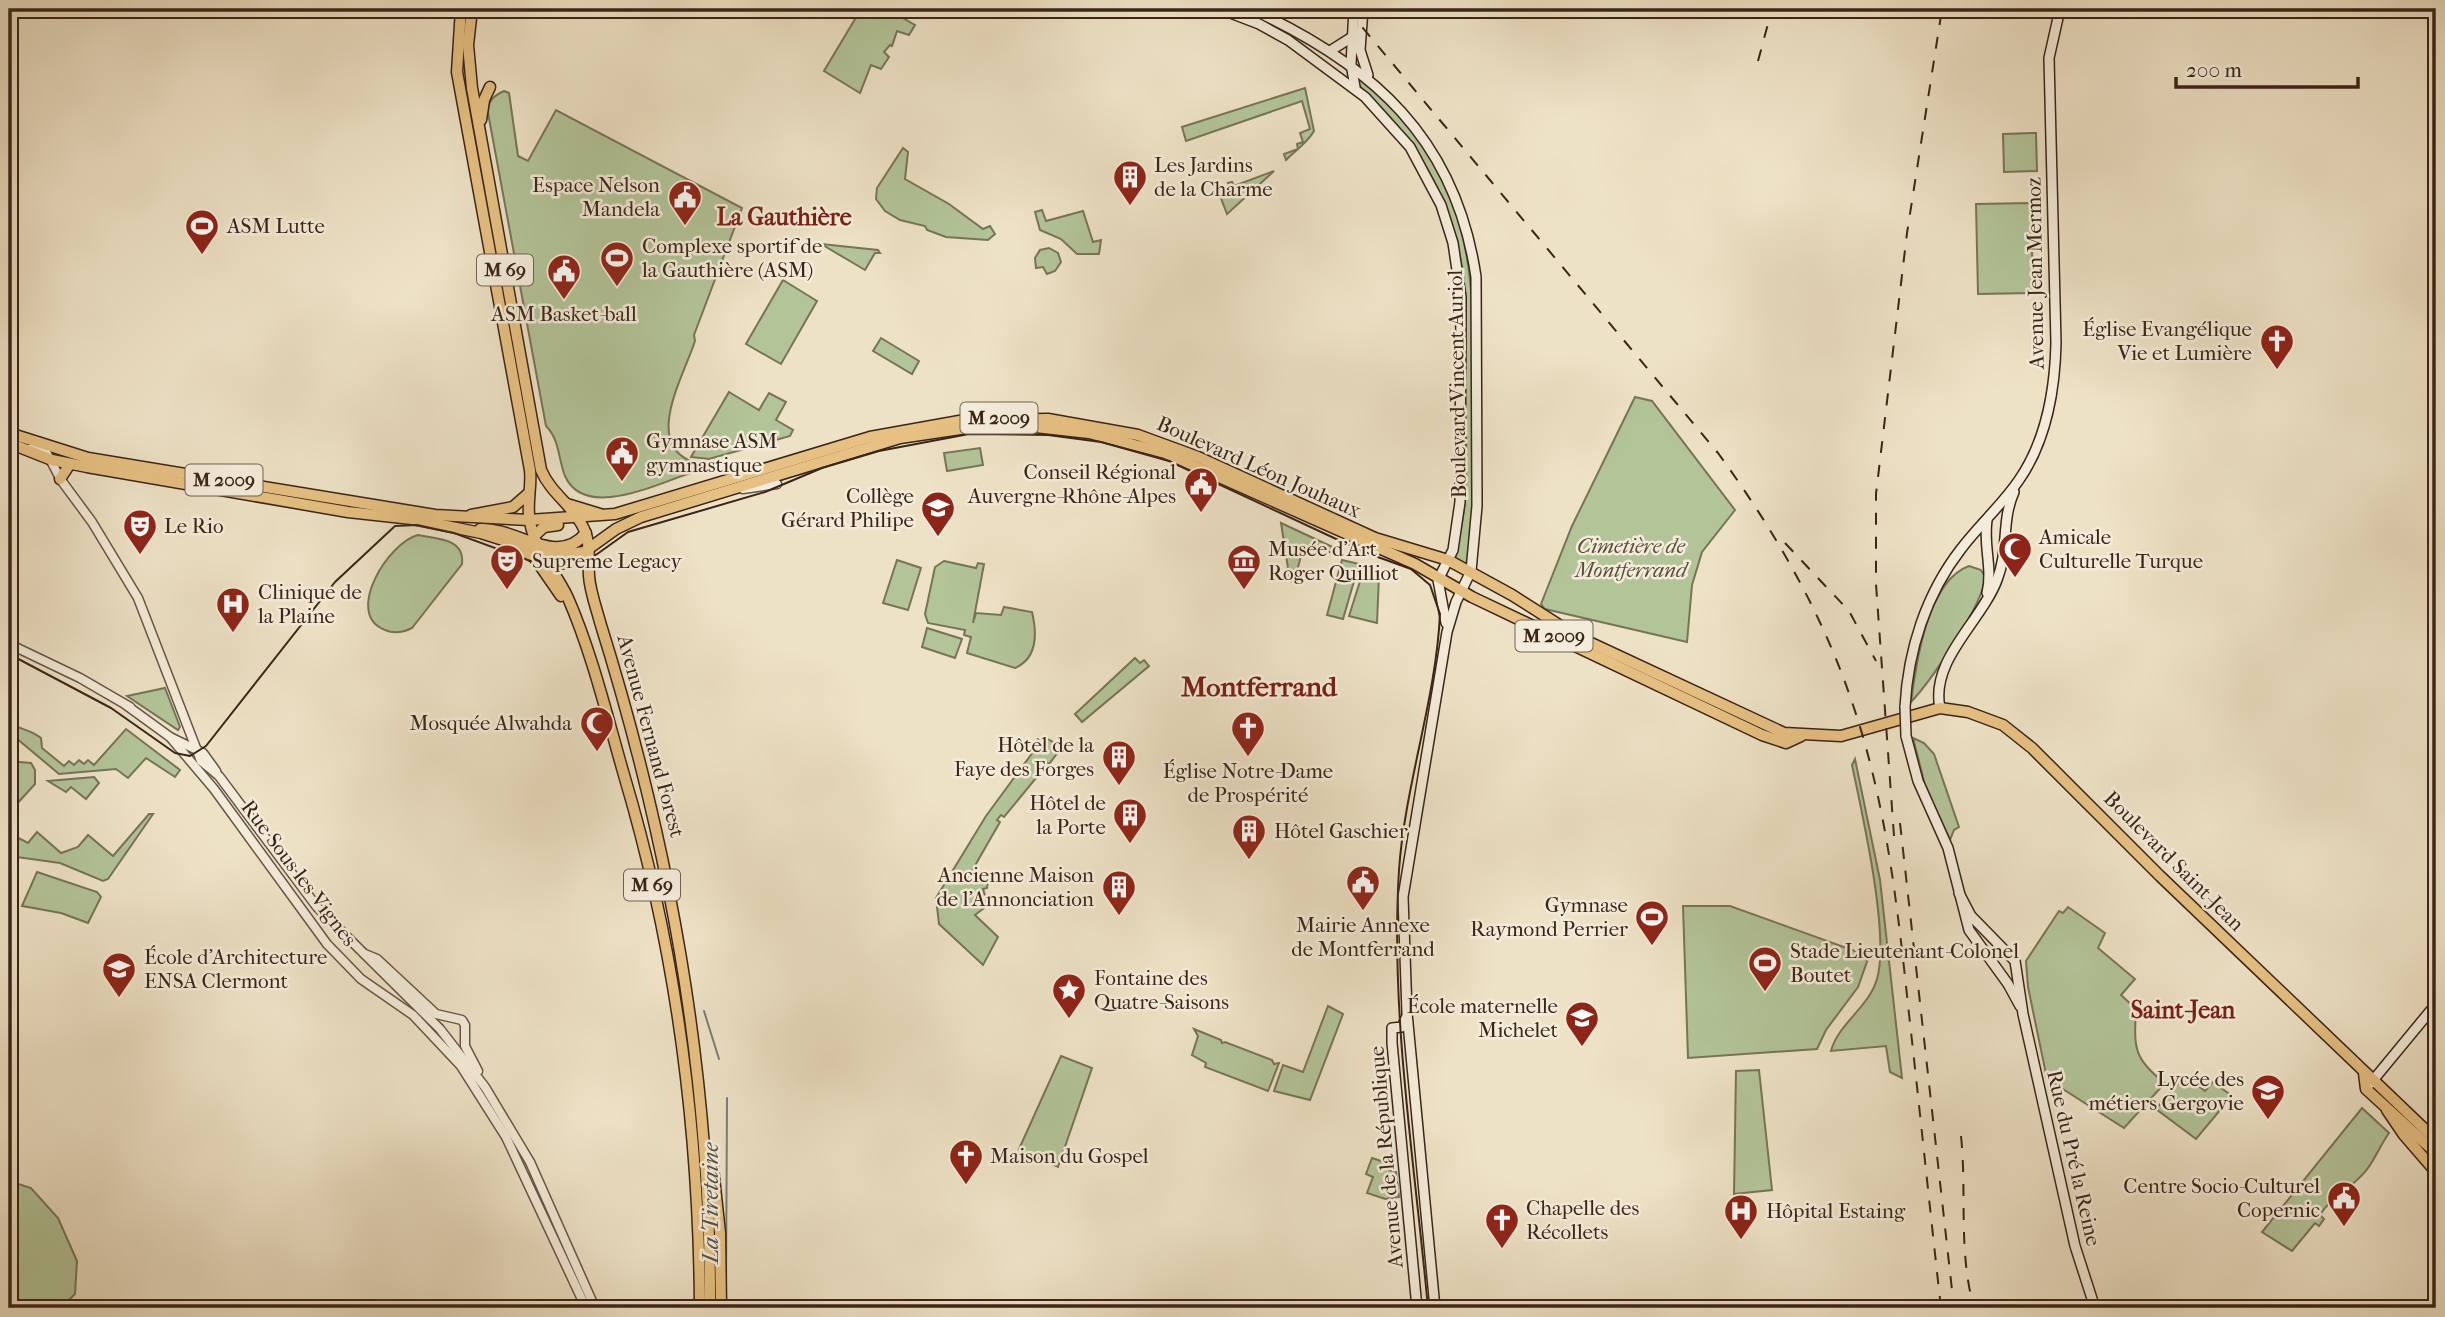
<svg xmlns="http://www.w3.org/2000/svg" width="2445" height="1317" viewBox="0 0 2445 1317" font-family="'IM FELL French Canon',serif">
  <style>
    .green { fill: #b3c499; stroke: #777458; stroke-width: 2 }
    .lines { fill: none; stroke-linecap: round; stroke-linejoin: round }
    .stream { stroke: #757f7c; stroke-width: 2 }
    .tertiary-casing { stroke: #685444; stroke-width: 11 }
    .secondary-casing { stroke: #3b2418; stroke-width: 12 }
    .primary-casing { stroke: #3b2418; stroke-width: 13 }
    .tertiary { stroke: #f4ecda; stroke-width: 8 }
    .secondary { stroke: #f4ecda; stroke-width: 9 }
    .primary { stroke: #e7c183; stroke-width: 10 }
    .tram { stroke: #3b2418; stroke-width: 2 }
    .rail { stroke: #3b2418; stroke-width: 2; stroke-dasharray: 12 12; stroke-linecap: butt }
    .secondary-bridge-casing { stroke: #3b2418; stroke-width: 12; stroke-linecap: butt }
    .secondary-bridge { stroke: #f4ecda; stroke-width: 9 }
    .labels { text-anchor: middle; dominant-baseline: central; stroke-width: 5; stroke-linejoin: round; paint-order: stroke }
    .shield { fill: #f4ecda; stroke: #726052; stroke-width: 2 }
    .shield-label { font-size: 19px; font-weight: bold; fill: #3b2418 }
    .poi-label { font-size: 21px; fill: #3b2418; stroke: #f4ecda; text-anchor: start }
    .street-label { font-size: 21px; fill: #3b2418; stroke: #f4ecda }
    .park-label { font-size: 21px; font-style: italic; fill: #594c38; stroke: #f4ecda }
    .water-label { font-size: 23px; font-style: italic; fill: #58524a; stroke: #f4ecda }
    .quarter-label { font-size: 24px; font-weight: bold; fill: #7a1f14; stroke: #f4ecda }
    .district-label { font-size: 28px; font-weight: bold; fill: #7a1f14; stroke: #f4ecda }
  </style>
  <rect width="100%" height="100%" fill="#eee2c6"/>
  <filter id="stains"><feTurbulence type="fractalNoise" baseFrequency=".00286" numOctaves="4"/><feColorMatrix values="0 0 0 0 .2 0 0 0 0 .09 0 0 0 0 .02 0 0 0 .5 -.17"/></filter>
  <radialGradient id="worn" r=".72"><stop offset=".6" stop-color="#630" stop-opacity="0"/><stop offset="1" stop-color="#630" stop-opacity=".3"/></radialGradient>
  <g class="green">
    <path d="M861,9H887L915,25L909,35L897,31L892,46L890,45L884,52L889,57L881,69L871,65L860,93L824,71Z"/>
    <path d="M1359,74C1487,183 1473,292 1474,444C1474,469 1476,546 1466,565L1451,559C1473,510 1465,447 1465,395C1465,351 1468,305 1461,262C1456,236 1448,209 1436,185C1423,159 1407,137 1388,115C1378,103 1363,94 1356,80Z"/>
    <path d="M1305,88L1314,131C1308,142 1295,151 1286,160L1284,154L1298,149L1297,144L1303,142L1300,133L1310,129L1302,101L1186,141L1182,127Z"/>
    <path d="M504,91L509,93L518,156L528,161L556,110L742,208L694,335L695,341C683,378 642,445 695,463L691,473C658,483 585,521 565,476C558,459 560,440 546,426L488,113C488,101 493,96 504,91Z"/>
    <path d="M2036,133L2037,171L2004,172L2003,134Z"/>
    <path d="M903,148L908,152L905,179L949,204L983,229L990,226L995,234L988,240L946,237L927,230L925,226L900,220L885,211L876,199L877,188Z"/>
    <path d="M1274,171L1227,214L1219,193L1230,189L1228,183L1232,182L1234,186Z"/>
    <path d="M2031,203L2033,293L1978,294L1976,204Z"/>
    <path d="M1042,210L1046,221L1083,211L1093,242L1101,240L1099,254H1077L1061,239L1040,230L1035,212Z"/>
    <path d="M821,244L878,250L880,253H875L865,270Z"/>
    <path d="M1049,248L1058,253L1061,262L1055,271L1047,274L1043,267L1036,268L1035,258L1040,250Z"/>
    <path d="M783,280L817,301L781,364L746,344Z"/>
    <path d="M881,338L919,361L912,374L873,351Z"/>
    <path d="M729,392L759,410L769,393L786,402L776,420L793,430L790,436L709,459L691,457Z"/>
    <path d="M1635,397L1652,401L1735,510L1702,552L1692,585L1687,642L1545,609L1541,604L1572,526Z"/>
    <path d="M980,448L983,465L947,471L944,453Z"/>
    <path d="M1281,523L1339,550L1337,554L1304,545L1294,582L1290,581Z"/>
    <path d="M418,535C437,539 465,538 462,564L412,628C404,632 394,634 385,630C343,614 389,542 418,535Z"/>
    <path d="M897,560L921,568L908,610L883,603Z"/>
    <path d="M1342,560L1359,564L1343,619L1327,615Z"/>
    <path d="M944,561L976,568L978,563L984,564L973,623L976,613L1001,615L1004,607L1032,612C1037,633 1038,658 1015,668L967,653L971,637L964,635L965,630L928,623L925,614L935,567Z"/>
    <path d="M1969,566L1981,570L1985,577C1984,604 1930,682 1911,702C1916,664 1927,581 1969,566Z"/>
    <path d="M1363,572L1379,576L1377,623L1349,616Z"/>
    <path d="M927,628L962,639L955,658L922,647Z"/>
    <path d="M1135,658L1140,663L1144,660L1149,666L1082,722L1075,714Z"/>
    <path d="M165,688L180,727L178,730L127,696Z"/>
    <path d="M9,722C20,730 30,729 41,738L42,748L64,766L69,761L74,765L79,760L84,764L88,760L94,765L126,729L180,770L175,777L146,758L128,778L116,769L59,774L9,732Z"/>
    <path d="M1046,738L1062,747L1049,764L1045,761L1039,769L1041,772L1004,817L1001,815L997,820L1000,822L969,876L988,882L987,888L983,889L988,905L975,915L998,937L983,965L939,924L936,898L986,816L1033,752L1029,749L1038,739L1042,742Z"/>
    <path d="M1913,738L1924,743L1934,754L1959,827L1954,830L1950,840L1926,789Z"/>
    <path d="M1855,759L1880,880L1902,1078L1890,1072L1886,1046L1831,1051C1838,1024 1869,1007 1877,979C1890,935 1862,813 1852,765Z"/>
    <path d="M9,761L31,763L35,770V784L14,807L9,808Z"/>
    <path d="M94,777L99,783L86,799L71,787L66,792L48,781Z"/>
    <path d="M149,814H153L108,879L103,881L60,863L9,856V833L28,843L37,832L61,853L78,847L88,835L113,856Z"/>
    <path d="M37,872L97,892L101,897L88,923L61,913L22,906Z"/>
    <path d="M1683,906H1730L1869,956L1858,987L1826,1030L1817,1049L1688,1058Z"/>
    <path d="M2068,907L2105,933L2098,948L2135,979L2121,995L2136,1009C2134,1047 2133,1059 2165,1083L2124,1128L2047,1079L2028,987L2026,961L2059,911L2063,913Z"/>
    <path d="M1328,1006L1343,1014L1310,1100L1274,1091L1283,1065L1303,1072Z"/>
    <path d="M1194,1029L1221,1040L1222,1043L1225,1042L1272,1060L1274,1064L1279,1063L1268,1091L1205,1067L1206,1063L1192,1055L1198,1036Z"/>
    <path d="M1061,1056L1092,1068L1058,1167L1019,1149Z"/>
    <path d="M1759,1070L1772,1190L1734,1194L1736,1071Z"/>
    <path d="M2185,1075L2205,1091L2213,1082L2232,1096L2196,1139L2156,1109Z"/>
    <path d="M2362,1108L2389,1133C2381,1144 2376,1157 2368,1168C2355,1187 2331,1196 2320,1215L2324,1219L2319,1226L2315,1223L2292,1251L2262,1232Z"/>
    <path d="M1372,1158L1387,1163V1169L1396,1172L1399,1197L1385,1199L1367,1193L1373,1177L1366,1174Z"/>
    <path d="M9,1181L31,1188L58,1218L77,1261L75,1294L60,1308H9Z"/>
  </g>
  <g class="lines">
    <g class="stream">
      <path d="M704,1011L719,1059"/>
      <path d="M726,1290L727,1098"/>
    </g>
    <g class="tertiary-casing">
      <g id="tertiary">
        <path d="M26,450L43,446L61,480L92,522L138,598L201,761L219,776L317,907L440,1029L485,1087L530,1162L595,1308"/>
        <path d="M743,489L777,484"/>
        <path d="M9,644L80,678L130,707"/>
        <path d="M126,705L170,737L214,789L327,944L361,979L413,1015L461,1066L506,1137L586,1308"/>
        <path d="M170,737L203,753L216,771"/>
        <path d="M365,954L377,959L436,1014L462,1020L465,1025V1046L478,1071"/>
      </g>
    </g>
    <g class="secondary-casing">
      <g id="secondary">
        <path d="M1220,9L1259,24L1288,40L1365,97L1410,147L1441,205L1453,243L1461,297L1460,502L1453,550L1438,580L1446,623"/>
        <path d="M1251,9C1373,65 1456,139 1476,277L1477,506L1471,571L1456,602L1447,632L1403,897L1407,1013L1435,1308"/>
        <path d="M1354,9L1351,64L1355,87"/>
        <path d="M1363,9L1360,50L1368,75"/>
        <path d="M1330,51L1352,37"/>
        <path d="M1987,593C1993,569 1983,545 1987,520"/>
        <path d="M1905,707C1908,650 1926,594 1961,549C1979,525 2002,505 2019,480C2046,441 2055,389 2056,343L2049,58L2060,9"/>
        <path d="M1940,708C1930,660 1981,622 1997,580C2009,550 2001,521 2014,492"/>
        <path d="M1906,736L1918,781L1948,848L1969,930L2008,984L2020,1006"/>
        <path d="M1959,893L1971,916L2015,961L2023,1014L2075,1246L2095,1308"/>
        <path d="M1406,1018L1402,1027L1392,1028V1043L1417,1308"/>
        <path d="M2370,1084L2436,1004"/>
      </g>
    </g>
    <g class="primary-casing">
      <g id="primary">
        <path d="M461,9L457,72L530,470C532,487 526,505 530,522C535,551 556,572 568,598C592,653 607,716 624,775C675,946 699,1129 700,1308"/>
        <path d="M472,9L468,45L472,88L541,470C551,494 574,506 584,529C591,545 588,559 589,576C590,591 596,607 600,622C670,846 711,1073 710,1308"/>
        <path d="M481,120L484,100L490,87"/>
        <path d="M9,433L88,458L435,515L529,520L615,514L870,437L965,420L1048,419L1138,435L1198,457L1375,538L1448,560L1512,595L1578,637L1784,733L1841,736L1940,708L1968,712L2003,725L2032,748L2160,876L2436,1140"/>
        <path d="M9,443L52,460L87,467L348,512L412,519L481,533L553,556L584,552L616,529L641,517L900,438L967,428L1026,426L1089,433L1165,453L1415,564L1472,597L1762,735L1786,743L1801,736"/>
        <path d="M60,479L70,464"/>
        <path d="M567,504L600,514"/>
        <path d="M471,515L513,507L529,493"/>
        <path d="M480,529C517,527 557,568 586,533"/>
        <path d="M534,536L544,527L558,525"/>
        <path d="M524,552L534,557L561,596"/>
        <path d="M2364,1073L2366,1089L2436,1153"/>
        <path d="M2387,1110L2404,1135L2436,1172"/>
        <path d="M712,1159L720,1233L721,1308"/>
      </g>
    </g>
    <use href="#tertiary" class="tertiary"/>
    <use href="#secondary" class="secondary"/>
    <use href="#primary" class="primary"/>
    <path class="tram" d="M9,654L111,708L175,753L190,756L206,746L335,582L395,526L417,525L454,533L547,567L567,569L586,562L628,532L765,492L822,468L879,451L969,434L1048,435L1101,442L1169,461L1364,552L1411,569L1430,585L1440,614C1436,700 1405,784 1399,870C1390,1015 1415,1164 1428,1308"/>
    <g class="rail">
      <path d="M1347,9L1718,453C1775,531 1824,616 1854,708C1887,807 1898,911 1909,1014C1920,1112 1930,1210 1941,1308"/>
      <path d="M1758,61L1772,9"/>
      <path d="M1785,543L1849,611L1876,661"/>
      <path d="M1900,823L1954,1308"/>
      <path d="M1894,836L1876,584V494L1907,233L1942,9"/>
      <path d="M1961,1136C1967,1194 1958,1251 1974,1308"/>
    </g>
    <g class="secondary-bridge-casing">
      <path id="secondary-bridge" d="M1905,707L1906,736"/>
    </g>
    <use href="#secondary-bridge" class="secondary-bridge"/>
  </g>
  <defs>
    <g id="building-pin" transform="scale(1.75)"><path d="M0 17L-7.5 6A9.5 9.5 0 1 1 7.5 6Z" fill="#8f2418" stroke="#f4ecda"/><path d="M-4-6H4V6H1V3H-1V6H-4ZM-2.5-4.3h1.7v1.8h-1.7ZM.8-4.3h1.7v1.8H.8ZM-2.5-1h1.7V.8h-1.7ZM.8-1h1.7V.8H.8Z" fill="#fff"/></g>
    <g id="civic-pin" transform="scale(1.75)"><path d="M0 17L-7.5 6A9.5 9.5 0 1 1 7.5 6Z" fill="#8f2418" stroke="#f4ecda"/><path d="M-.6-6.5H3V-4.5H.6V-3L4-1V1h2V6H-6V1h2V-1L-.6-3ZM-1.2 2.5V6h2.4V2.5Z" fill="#fff"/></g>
    <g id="stadium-pin" transform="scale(1.75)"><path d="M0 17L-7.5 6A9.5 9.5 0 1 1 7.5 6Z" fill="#8f2418" stroke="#f4ecda"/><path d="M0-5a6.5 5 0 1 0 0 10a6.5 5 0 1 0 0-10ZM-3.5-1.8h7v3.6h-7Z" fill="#fff"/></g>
    <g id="church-pin" transform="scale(1.75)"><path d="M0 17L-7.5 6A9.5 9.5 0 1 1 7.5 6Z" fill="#8f2418" stroke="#f4ecda"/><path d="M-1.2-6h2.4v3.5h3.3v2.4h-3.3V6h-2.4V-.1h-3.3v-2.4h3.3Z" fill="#fff"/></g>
    <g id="school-pin" transform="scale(1.75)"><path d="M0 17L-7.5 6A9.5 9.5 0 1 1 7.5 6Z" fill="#8f2418" stroke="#f4ecda"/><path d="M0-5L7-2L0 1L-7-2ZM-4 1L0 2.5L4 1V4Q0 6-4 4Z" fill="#fff"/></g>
    <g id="theatre-pin" transform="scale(1.75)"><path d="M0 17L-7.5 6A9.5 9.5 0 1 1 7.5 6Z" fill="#8f2418" stroke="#f4ecda"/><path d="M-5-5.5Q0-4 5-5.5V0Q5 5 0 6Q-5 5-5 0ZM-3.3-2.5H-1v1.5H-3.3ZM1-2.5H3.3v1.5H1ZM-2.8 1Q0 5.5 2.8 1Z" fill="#fff"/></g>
    <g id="mosque-pin" transform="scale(1.75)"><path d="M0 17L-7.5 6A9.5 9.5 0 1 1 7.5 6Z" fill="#8f2418" stroke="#f4ecda"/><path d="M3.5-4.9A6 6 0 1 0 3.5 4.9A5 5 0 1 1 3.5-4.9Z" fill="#fff"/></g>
    <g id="museum-pin" transform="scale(1.75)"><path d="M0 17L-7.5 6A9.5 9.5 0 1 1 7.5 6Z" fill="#8f2418" stroke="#f4ecda"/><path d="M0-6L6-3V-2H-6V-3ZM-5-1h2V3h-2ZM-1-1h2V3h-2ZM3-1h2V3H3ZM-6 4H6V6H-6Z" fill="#fff"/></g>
    <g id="hospital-pin" transform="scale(1.75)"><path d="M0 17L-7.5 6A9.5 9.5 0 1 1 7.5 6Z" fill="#8f2418" stroke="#f4ecda"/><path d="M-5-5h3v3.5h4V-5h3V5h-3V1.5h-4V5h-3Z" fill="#fff"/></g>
    <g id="sight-pin" transform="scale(1.75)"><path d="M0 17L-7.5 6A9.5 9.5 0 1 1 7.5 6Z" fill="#8f2418" stroke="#f4ecda"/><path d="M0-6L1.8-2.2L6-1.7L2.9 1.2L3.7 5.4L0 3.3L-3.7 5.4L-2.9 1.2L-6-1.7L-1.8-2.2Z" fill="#fff"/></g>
  </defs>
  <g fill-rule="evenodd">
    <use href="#building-pin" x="1130" y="177"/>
    <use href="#civic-pin" x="685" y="197"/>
    <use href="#stadium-pin" x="202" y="226"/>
    <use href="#stadium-pin" x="617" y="258"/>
    <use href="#civic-pin" x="564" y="271"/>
    <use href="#church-pin" x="2277" y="341"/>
    <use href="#civic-pin" x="622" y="453"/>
    <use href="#civic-pin" x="1201" y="484"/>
    <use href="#school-pin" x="938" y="508"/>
    <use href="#theatre-pin" x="140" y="526"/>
    <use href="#mosque-pin" x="2015" y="549"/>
    <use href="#theatre-pin" x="507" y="561"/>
    <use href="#museum-pin" x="1244" y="561"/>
    <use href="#hospital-pin" x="233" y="604"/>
    <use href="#mosque-pin" x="597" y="723"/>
    <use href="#church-pin" x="1248" y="728"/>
    <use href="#building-pin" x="1119" y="757"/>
    <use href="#building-pin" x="1130" y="815"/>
    <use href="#building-pin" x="1249" y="831"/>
    <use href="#civic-pin" x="1363" y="882"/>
    <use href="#building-pin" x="1119" y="887"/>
    <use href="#stadium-pin" x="1652" y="917"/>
    <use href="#stadium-pin" x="1765" y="963"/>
    <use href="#school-pin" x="119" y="969"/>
    <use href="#sight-pin" x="1069" y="990"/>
    <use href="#school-pin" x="1582" y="1018"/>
    <use href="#school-pin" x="2268" y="1091"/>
    <use href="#church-pin" x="966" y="1156"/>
    <use href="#civic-pin" x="2344" y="1198"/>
    <use href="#hospital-pin" x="1741" y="1211"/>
    <use href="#church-pin" x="1502" y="1220"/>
  </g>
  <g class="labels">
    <g class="shield">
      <rect x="477" y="254.5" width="56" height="31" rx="5"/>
      <rect x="960.5" y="402.5" width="77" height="31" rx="5"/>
      <rect x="185.5" y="464.5" width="77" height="31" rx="5"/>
      <rect x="1515.5" y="620.5" width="77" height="31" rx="5"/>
      <rect x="624" y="869.5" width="56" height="31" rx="5"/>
    </g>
    <g class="shield-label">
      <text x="505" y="270">M 69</text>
      <text x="999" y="418">M 2009</text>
      <text x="224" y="480">M 2009</text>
      <text x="1554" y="636">M 2009</text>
      <text x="652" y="885">M 69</text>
    </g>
    <g class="poi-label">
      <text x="1154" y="165">Les Jardins<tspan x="1154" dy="24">de la Charme</tspan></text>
      <text x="660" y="185" text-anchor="end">Espace Nelson<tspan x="660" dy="24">Mandela</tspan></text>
      <text x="227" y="226">ASM Lutte</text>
      <text x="642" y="246">Complexe sportif de<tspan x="642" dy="24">la Gauthière (ASM)</tspan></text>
      <text x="564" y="314" text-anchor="middle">ASM Basket-ball</text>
      <text x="2252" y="329" text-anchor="end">Église Evangélique<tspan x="2252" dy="24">Vie et Lumière</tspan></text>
      <text x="646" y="441">Gymnase ASM<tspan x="646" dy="24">gymnastique</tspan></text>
      <text x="1176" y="472" text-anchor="end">Conseil Régional<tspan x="1176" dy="24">Auvergne-Rhône-Alpes</tspan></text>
      <text x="914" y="496" text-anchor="end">Collège<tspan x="914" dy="24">Gérard Philipe</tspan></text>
      <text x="164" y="526">Le Rio</text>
      <text x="2039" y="537">Amicale<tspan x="2039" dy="24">Culturelle Turque</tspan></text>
      <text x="1268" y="549">Musée d'Art<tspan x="1268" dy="24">Roger Quilliot</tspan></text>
      <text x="532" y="561">Supreme Legacy</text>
      <text x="258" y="592">Clinique de<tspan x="258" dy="24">la Plaine</tspan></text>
      <text x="572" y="723" text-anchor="end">Mosquée Alwahda</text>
      <text x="1094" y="745" text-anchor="end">Hôtel de la<tspan x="1094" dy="24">Faye des Forges</tspan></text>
      <text x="1248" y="771" text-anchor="middle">Église Notre-Dame<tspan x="1248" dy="24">de Prospérité</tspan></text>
      <text x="1106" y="803" text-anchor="end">Hôtel de<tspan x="1106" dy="24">la Porte</tspan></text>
      <text x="1274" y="831">Hôtel Gaschier</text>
      <text x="1094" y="875" text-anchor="end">Ancienne Maison<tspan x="1094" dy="24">de l'Annonciation</tspan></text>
      <text x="1628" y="905" text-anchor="end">Gymnase<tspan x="1628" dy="24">Raymond Perrier</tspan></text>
      <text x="1363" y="925" text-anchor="middle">Mairie Annexe<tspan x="1363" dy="24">de Montferrand</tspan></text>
      <text x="1790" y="951">Stade Lieutenant-Colonel<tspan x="1790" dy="24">Boutet</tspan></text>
      <text x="144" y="957">École d'Architecture<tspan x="144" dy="24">ENSA Clermont</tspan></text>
      <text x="1094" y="978">Fontaine des<tspan x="1094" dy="24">Quatre-Saisons</tspan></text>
      <text x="1558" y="1006" text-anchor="end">École maternelle<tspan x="1558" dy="24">Michelet</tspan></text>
      <text x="2244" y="1079" text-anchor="end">Lycée des<tspan x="2244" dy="24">métiers Gergovie</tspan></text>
      <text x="990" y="1156">Maison du Gospel</text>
      <text x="2320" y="1186" text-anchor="end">Centre Socio-Culturel<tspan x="2320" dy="24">Copernic</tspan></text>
      <text x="1526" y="1208">Chapelle des<tspan x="1526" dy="24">Récollets</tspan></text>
      <text x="1766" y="1211">Hôpital Estaing</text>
    </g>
    <g class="street-label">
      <text transform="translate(2035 273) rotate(-91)">Avenue Jean Mermoz</text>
      <text transform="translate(1457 384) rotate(-91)">Boulevard Vincent Auriol</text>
      <text transform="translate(1259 467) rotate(24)">Boulevard Léon Jouhaux</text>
      <text transform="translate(651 736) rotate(75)">Avenue Fernand Forest</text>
      <text transform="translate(2174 861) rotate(45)">Boulevard Saint-Jean</text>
      <text transform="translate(299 873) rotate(53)">Rue Sous les Vignes</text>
      <text transform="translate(1386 1157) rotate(-95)">Avenue de la République</text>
      <text transform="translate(2074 1158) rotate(77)">Rue du Pré la Reine</text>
    </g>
    <g class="park-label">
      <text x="1631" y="546">Cimetière de<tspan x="1631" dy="24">Montferrand</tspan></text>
    </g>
    <g class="water-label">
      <text transform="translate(710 1203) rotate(-90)">La Tiretaine</text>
    </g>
    <g class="quarter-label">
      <text x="784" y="217">La Gauthière</text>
      <text x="2183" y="1010">Saint-Jean</text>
    </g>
    <g class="district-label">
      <text x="1259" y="686">Montferrand</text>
    </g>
  </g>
  <rect width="2445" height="1317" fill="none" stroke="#eee2c6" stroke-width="35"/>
  <rect x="10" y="10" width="2424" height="1296" fill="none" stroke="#3b2418" stroke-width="3.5"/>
  <rect x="18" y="18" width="2410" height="1282" fill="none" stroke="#3b2418" stroke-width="2"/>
  <path d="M2176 77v10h182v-10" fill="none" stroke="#3b2418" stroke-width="3.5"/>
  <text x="2186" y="77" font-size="21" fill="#3b2418" stroke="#f4ecda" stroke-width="5" paint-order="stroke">200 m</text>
  <rect width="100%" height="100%" filter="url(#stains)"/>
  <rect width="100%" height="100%" fill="url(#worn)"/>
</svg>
